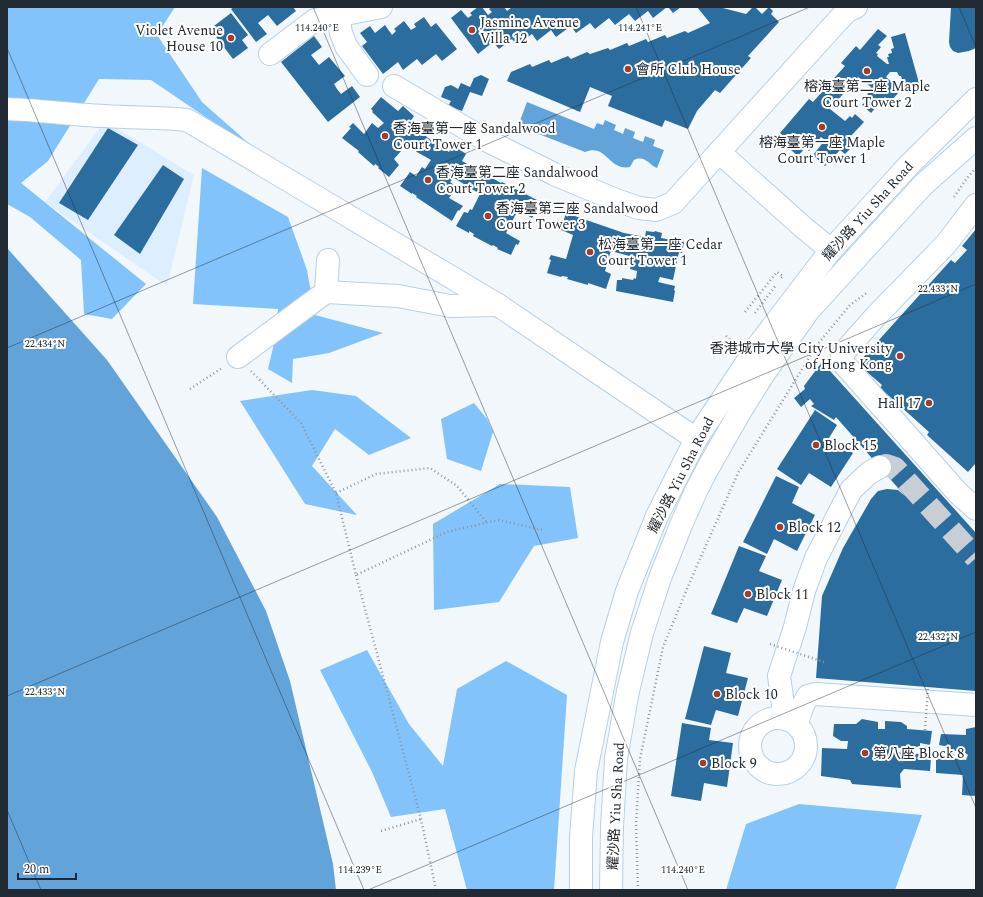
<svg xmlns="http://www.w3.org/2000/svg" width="983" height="897" viewBox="0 0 983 897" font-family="Spectral,'Noto Sans TC',serif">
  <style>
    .built { fill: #dceeff }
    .forest { fill: #81c3fa }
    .water { fill: #62a3d9 }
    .building { fill: #2c6da0 }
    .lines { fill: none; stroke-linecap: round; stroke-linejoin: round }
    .minor-tunnel { stroke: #c8ced4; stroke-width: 22; stroke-dasharray: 22 11; stroke-linecap: butt }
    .minor-casing { stroke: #b7d0e5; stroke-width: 24 }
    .path { stroke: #8f969d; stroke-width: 2.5; stroke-dasharray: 1 3; stroke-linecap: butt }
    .minor { stroke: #fff; stroke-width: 22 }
    .path-bridge { stroke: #8f969d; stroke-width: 2.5; stroke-dasharray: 1 3; stroke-linecap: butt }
    .ticks { fill: none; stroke: #212a33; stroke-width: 1; stroke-opacity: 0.45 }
    .poi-dot { fill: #a63d22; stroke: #fff; stroke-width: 1.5 }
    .labels { text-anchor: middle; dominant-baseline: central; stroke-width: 4; stroke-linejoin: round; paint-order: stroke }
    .poi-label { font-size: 14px; fill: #212a33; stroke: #fff; text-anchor: start }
    .street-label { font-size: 14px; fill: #212a33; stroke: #fff }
    .ticks-label { font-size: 10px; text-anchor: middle; fill: #212a33; stroke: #fff; stroke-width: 4; stroke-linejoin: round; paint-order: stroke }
  </style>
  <rect width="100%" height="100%" fill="#f2f7fc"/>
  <path class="built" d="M105,121L194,175L167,286L45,202Z"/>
  <g class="forest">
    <path d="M7,7H175L157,35L202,102L263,156L151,80L99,79L48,161L21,183L146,284L112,319L84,314L81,260L30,217L7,204Z"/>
    <path d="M202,168L288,217L307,270L315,315L383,333L329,353L293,359L292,383L268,369L275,339L278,309L193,304Z"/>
    <path d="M312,390L356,396L411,438L369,455L335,429L312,466L357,515L305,504L240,401Z"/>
    <path d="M474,403L487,419L493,432L481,471L447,459L441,419Z"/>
    <path d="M500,484L570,487L578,538L534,546L499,602L434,610L433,524Z"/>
    <path d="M367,650L409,724L443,766L457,689L506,661L567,695L554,890H467L445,809L391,817L372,772L320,670Z"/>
    <path d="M799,804L922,815L895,890H726L746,824Z"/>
  </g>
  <g class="water">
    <path d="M527,102L594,129L597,123L603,125L605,120L616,125L614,130L623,134L625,128L635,132L633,138L643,142L645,136L655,140L653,146L664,150L657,168C648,164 645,155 634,160L630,167C608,171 607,143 585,152L518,126Z"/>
    <path d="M7,248L107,360L217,517L266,611L290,681L333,864L336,890H7Z"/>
  </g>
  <g class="building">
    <path d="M234,7H293L296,11L277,26L268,15L258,23L267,34L256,42L231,9Z"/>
    <path d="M478,7H482L488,15L492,12L489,9L492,7H504L507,11L512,7H667L653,18L648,11L635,21L629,14L615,25L609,18L595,29L590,23L576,33L571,26L556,37L551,30L537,41L532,34L517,45L512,39L499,49L493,42L478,54L451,18L461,10L468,18L472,15L470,13Z"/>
    <path d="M668,7H681L673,13Z"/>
    <path d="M697,7H719L746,14L753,7H755L762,14L769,7L773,11L771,14L779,22L748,56L751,58L720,93L715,90L697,111L688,129L665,120L662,127L608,106L612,96L590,87L580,112L507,81L511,72L530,64L532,67L549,60L551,63L568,56L571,59L587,52L590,54L608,48L610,50L627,43L629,46L646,39L648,42L665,35L667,38L685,31L688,33L710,23Z"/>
    <path d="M951,7H976V48L969,51L958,53L953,51L950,47L949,42Z"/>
    <path d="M231,13L248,35L242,40L248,48L233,59L210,29Z"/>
    <path d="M424,17L431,27L436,23L457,49L442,61L436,54L422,65L417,59L403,70L398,62L383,74L362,46L367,42L360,33L370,26L375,33L385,25L392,35L396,31L394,29L404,21L411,30L416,27L414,24Z"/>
    <path d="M878,29L887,36L878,45L881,47L876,53L878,54L877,56L887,64H889L887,57H889L888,54L892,53L891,49L894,48L891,37L905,33L921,90L908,93L905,82L903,83L901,76H899L897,72H890L886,77L901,90L890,102L885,97L871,113L862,105L866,101L864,99L868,94L867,93L871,87L858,77L830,109L845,121L850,116L852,118L855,114L864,122L850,137L856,143L845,154L840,150L825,166L813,155L825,140L821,137L809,151L805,148L798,156L784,144L787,140L780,133L809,99L813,102L845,66L841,63L856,46L860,50Z"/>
    <path d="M314,36L322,47L311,55L319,65L329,57L345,76L334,84L337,89L341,94L352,86L360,97L328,122L281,62Z"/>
    <path d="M481,75L489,79L482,96L470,92L462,111L448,106L451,101L441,97L445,87L451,85L458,89L461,83L470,87L474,78Z"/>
    <path d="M381,97L398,111L403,106L414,116L410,122L428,138L449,152L453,145L466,154L462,161L501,183L502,182L539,201L532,212L535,213L532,218L518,210L506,233L520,241L518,245L516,244L511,255L497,249L498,248L493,245L492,246L473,236L474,234L469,231V233L456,226L464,212L468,213L470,209L472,210L480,194L454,178L450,182L457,187L449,198L463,206L459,211L458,210L452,221L416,197L417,196L412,193V194L400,186L410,172L416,176L422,167L425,169L431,160L417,152L405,141L399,149L401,151L394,159L399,165L389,177L378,168L379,167L375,164L374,166L358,152L359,151L342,138L351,128L349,127L353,123L364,134L372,123L378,128L384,123L372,112L373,111L371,109Z"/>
    <path d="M108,128L138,145L88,220L59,203Z"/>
    <path d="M163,165L184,179L140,254L114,235Z"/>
    <path d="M566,213L624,233L645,237L646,231L654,232L655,231L662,233L661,238L684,242L682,253L679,252L673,280L660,277L658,282L675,286L674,290L675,291L673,302L616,291L617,280H622V278L633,280L634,278L636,279L637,271L630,269L633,257L611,251L609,257L605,256L604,259L608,260L605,271L611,274L606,289L588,283V285L567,279L568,277L562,276L561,277L547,273L551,260L549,259L551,255L566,259L573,235L559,229L560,225L562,226Z"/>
    <path d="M976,229V466L975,464L968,472L927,435L929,432L880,388L882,385L860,366V361L951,260L955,263L967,250L962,246Z"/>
    <path d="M822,362L976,533V691L816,678L822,596L843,548L871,499L878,491L887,489L898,490L905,496L836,417L834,420L811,406L814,404L810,399L801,407L794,398L805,389L804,386Z"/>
    <path d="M815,410L837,425L829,438L853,453L831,487L809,473L801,485L777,469Z"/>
    <path d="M776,476L799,487L792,503L815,515L797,551L774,539L767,554L743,542Z"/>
    <path d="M739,546L766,556L759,571L782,580L767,616L744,608L737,623L711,614Z"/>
    <path d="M704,646L731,653L726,673L748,678L738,716L716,710L711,725L685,719Z"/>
    <path d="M862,719L878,722V729H885V721L901,722L907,726V729L932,731L930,745L920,743V747L906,746V748H897V752L919,754L920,751L931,758L930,771L904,769L900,774L901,788L852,784L850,780L821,776L822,748L847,749L848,741H841L833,736L834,724H856Z"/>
    <path d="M682,723L711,728L709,740L733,743L727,787L704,783L701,801L671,796Z"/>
    <path d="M976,727V796L962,795L963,775L936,773V760L948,755L951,758L966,760L968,755L963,751H950V747L939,745L941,734L966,735V729Z"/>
  </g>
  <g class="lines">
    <path class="minor-tunnel" d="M880,467L886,465L895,468L976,558"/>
    <g class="minor-casing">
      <g id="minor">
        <path d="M338,15L341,33L346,46L367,75"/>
        <path d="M270,54L315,20L381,7"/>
        <path d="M394,86L484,139L554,174L616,200L639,208L656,210L673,203L833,26L847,11L856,7"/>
        <path d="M7,109C40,110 72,115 105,116C132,118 160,117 187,120L498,305L696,439"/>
        <path d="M719,152L804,228L831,250"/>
        <path d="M976,205L946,244L875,317L845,351L842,357L844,364L958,493L976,509"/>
        <path d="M326,292L328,260"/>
        <path d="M238,357L326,292L398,296L450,306L498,305"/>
        <circle cx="778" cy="746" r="28"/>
        <path d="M785,719L779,676L795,627L804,591L816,558L851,490L869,473L880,467"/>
        <path d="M796,724L804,703L808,696L816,694L976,705"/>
        <path d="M581,890V837L586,771L612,642L627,591L657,516L696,439L757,347L831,250L909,165L976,99"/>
        <path d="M611,890L612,827L616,758L628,691L642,633L660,578L681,525L697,489L708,468L741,410L765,372L809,310L923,185L976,138"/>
      </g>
    </g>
    <g class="path">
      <path d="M954,197L967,178L975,169"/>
      <path d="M745,312L777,272L783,276L781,278"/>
      <path d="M755,313L776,285"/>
      <path d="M726,336L735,343"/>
      <path d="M251,371L301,423L336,493L356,575L447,532L498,520L543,530"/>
      <path d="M190,389L222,368"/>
      <path d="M336,493L376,474L430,468L457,486L487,523"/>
      <path d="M356,575L421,819L436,890"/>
      <path d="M381,831L421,819"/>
      <path d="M638,890L636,824L640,759L663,647L692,577L738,473L817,345L850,305L868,292"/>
    </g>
    <use href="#minor" class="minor"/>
    <g class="path-bridge">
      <path d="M770,644L824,662"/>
      <path d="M925,730L928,687"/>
    </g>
  </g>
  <path class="ticks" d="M313,7L688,890M636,7L976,808M959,7L976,47M7,48L364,890M7,348L810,7M7,696L976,284M7,810L41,890M368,890L976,632"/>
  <g class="poi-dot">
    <circle cx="472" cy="30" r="4"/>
    <circle cx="231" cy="38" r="4"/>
    <circle cx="628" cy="69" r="4"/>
    <circle cx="867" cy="71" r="4"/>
    <circle cx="822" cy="127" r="4"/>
    <circle cx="385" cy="136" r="4"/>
    <circle cx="428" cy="180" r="4"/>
    <circle cx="488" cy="216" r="4"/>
    <circle cx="590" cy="252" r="4"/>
    <circle cx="900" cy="356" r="4"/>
    <circle cx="929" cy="403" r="4"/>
    <circle cx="816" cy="445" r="4"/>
    <circle cx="780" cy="527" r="4"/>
    <circle cx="748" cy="594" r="4"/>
    <circle cx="717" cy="694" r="4"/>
    <circle cx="865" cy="753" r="4"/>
    <circle cx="703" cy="763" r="4"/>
  </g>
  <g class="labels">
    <g class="poi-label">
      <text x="480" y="22">Jasmine Avenue<tspan x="480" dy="16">Villa 12</tspan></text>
      <text x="223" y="30" text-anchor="end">Violet Avenue<tspan x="223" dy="16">House 10</tspan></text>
      <text x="636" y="69">會所 Club House</text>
      <text x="867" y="86" text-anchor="middle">榕海臺第二座 Maple<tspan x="867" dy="16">Court Tower 2</tspan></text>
      <text x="393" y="128">香海臺第一座 Sandalwood<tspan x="393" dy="16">Court Tower 1</tspan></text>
      <text x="822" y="142" text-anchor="middle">榕海臺第一座 Maple<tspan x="822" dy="16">Court Tower 1</tspan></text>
      <text x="436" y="172">香海臺第二座 Sandalwood<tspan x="436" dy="16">Court Tower 2</tspan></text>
      <text x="496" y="208">香海臺第三座 Sandalwood<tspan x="496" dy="16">Court Tower 3</tspan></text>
      <text x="598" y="244">松海臺第一座 Cedar<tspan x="598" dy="16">Court Tower 1</tspan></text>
      <text x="892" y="348" text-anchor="end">香港城市大學 City University<tspan x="892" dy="16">of Hong Kong</tspan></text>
      <text x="921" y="403" text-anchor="end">Hall 17</text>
      <text x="824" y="445">Block 15</text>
      <text x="788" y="527">Block 12</text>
      <text x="756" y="594">Block 11</text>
      <text x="725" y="694">Block 10</text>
      <text x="873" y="753">第八座 Block 8</text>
      <text x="711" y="763">Block 9</text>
    </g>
    <g class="street-label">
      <text transform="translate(868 211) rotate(-48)">耀沙路 Yiu Sha Road</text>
      <text transform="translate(681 475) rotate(-63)">耀沙路 Yiu Sha Road</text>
      <text transform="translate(616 806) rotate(-87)">耀沙路 Yiu Sha Road</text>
    </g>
  </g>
  <g class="ticks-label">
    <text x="317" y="31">114.240°E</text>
    <text x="640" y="31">114.241°E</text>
    <text x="938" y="292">22.433°N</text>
    <text x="45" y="347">22.434°N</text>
    <text x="938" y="640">22.432°N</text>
    <text x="45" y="695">22.433°N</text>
    <text x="360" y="873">114.239°E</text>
    <text x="683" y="873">114.240°E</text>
  </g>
  <rect width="983" height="897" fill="none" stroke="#212a33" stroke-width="16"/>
  <path d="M18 873v6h58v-6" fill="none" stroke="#212a33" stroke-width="2"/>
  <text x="24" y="873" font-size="12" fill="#212a33" stroke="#ffffff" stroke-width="3" paint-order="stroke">20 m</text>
</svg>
